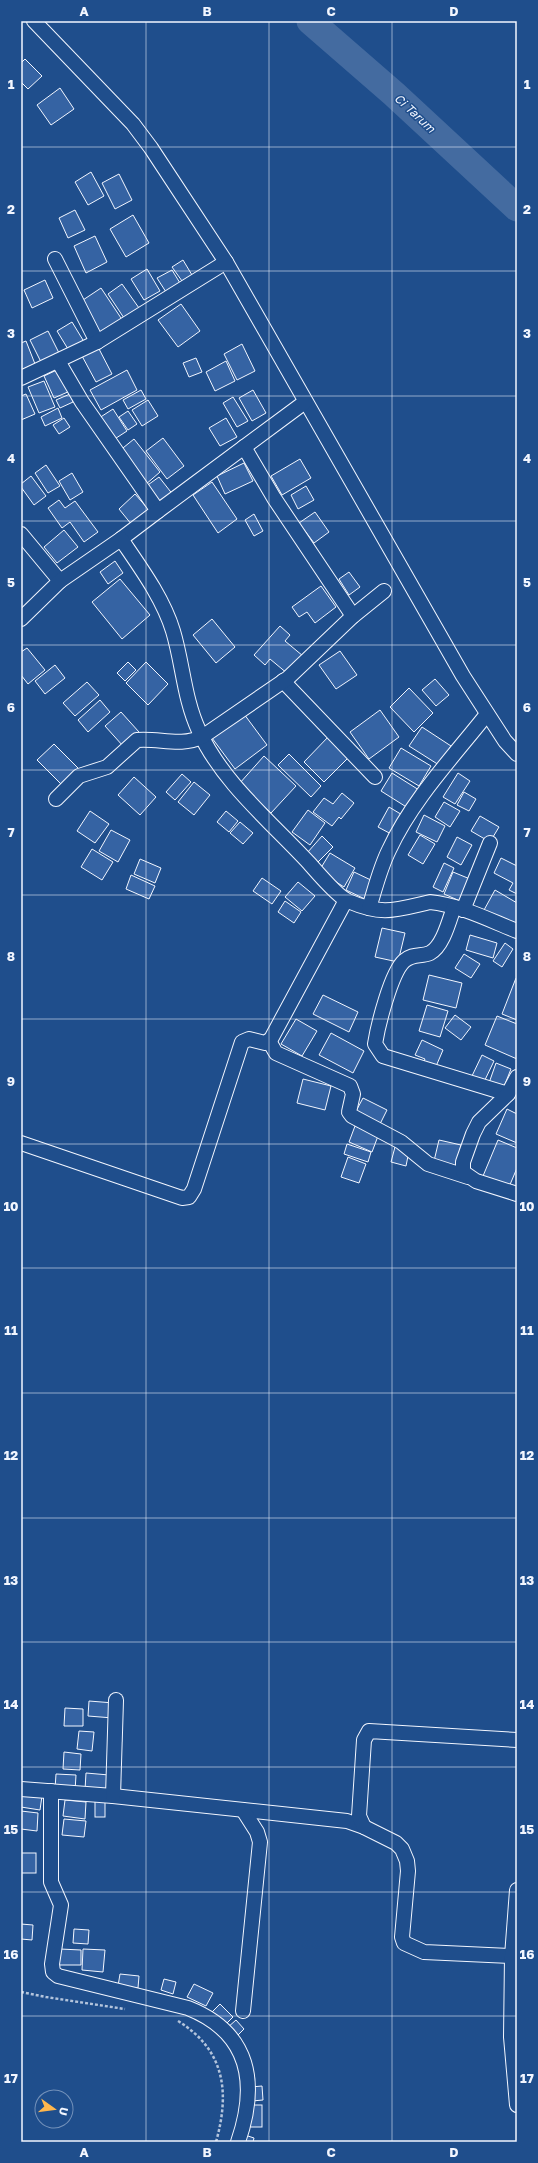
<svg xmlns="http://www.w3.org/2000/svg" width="538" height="2163" viewBox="0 0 538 2163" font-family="'Golos Text',sans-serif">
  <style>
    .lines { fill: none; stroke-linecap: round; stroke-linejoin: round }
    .river { stroke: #446ba0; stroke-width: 27 }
    .building { fill: #3563a3; stroke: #f2f6ff }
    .minor-casing { stroke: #f2f6ff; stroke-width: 16 }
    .path { stroke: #b3c4dc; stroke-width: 2.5; stroke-dasharray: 3 2; stroke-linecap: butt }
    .minor { stroke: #1f4e8c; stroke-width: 14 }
    .grid { fill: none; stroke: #f2f6ff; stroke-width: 1; stroke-opacity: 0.55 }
    .labels { text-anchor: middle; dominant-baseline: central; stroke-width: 3; stroke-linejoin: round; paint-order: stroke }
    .water-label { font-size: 12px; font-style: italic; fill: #f2f6ff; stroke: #1f4e8c }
    .neatline { fill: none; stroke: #f2f6ff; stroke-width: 1.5 }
    .grid-label { font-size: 13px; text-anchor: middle; font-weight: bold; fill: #f2f6ff }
  </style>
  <rect width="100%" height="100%" fill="#1f4e8c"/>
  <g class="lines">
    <path class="river" d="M310,21L394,94L517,208"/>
  </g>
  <g class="building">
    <path d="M25,59L42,76L28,89L21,82V63Z"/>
    <path d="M60,88L74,109L51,125L37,105Z"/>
    <path d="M91,172L104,196L88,205L75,182Z"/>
    <path d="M119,174L132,200L115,209L102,183Z"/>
    <path d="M75,210L85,230L68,238L59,218Z"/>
    <path d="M133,215L149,243L126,257L110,229Z"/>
    <path d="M95,236L107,262L86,273L74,246Z"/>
    <path d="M183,260L192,275L182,281L172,267Z"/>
    <path d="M147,269L160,291L144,300L131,279Z"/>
    <path d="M172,270L180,283L166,292L157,278Z"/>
    <path d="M45,280L53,298L32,308L24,290Z"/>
    <path d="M122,284L139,308L124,318L108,294Z"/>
    <path d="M101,288L123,321L102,335L80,302Z"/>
    <path d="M181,304L200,331L178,347L158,320Z"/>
    <path d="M72,322L86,345L71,354L57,331Z"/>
    <path d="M48,331L61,357L43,366L30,340Z"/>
    <path d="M26,341L35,364L21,370V343Z"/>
    <path d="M242,344L255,371L237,380L224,354Z"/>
    <path d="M98,347L112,374L96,382L82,356Z"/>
    <path d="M196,358L202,372L189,377L183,363Z"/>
    <path d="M226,361L235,381L215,391L206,372Z"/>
    <path d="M59,369L70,391L54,398L44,376Z"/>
    <path d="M127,370L137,390L101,410L90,390Z"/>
    <path d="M44,381L55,407L39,413L28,387Z"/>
    <path d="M141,390L146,399L128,409L123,400Z"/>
    <path d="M253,390L266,413L252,421L239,398Z"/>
    <path d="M26,394L35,414L21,420V396Z"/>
    <path d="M70,394L73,402L60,408L56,400Z"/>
    <path d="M233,397L248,421L237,427L223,403Z"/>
    <path d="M148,400L158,416L142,426L132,410Z"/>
    <path d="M58,408L62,418L45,426L41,417Z"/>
    <path d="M113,409L127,431L110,442L96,420Z"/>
    <path d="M128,411L137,424L128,430L119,417Z"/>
    <path d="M64,418L70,427L59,434L53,425Z"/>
    <path d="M226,418L237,437L220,446L209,428Z"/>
    <path d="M163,438L184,466L167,479L146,451Z"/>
    <path d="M134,439L160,472L145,485L118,452Z"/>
    <path d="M300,459L311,478L282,495L271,476Z"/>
    <path d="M244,463L253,481L225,494L217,476Z"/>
    <path d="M46,465L60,486L48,493L35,473Z"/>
    <path d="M72,473L83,492L70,500L59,481Z"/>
    <path d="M31,476L46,496L34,505L21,487V484Z"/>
    <path d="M159,477L174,496L160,507L145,487Z"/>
    <path d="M212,482L237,519L218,533L193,495Z"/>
    <path d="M306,486L314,500L298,509L291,495Z"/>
    <path d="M135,494L149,510L132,525L119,509Z"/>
    <path d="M59,500L65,508L75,501L98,532L84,542L70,522L62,528L48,508Z"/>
    <path d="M315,512L329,532L314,543L299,523Z"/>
    <path d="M254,514L263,531L254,536L245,520Z"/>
    <path d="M64,530L78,547L57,563L44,547Z"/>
    <path d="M115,561L123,573L108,584L100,572Z"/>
    <path d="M349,572L360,587L349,595L339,579Z"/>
    <path d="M120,579L150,615L122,639L92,602Z"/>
    <path d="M321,586L336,607L315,623L307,612L299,617L292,607Z"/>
    <path d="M212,619L235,647L216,663L193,635Z"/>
    <path d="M280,626L290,635L285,641L303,656L288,674L270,659L265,665L254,655Z"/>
    <path d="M27,648L45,670L28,684L21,675V652Z"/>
    <path d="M340,651L357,675L336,689L319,665Z"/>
    <path d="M128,662L136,670L125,681L117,673Z"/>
    <path d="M146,662L168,684L148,705L126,683Z"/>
    <path d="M55,665L65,678L45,694L35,681Z"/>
    <path d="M435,679L449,695L436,706L422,690Z"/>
    <path d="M87,682L99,695L75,716L63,703Z"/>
    <path d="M409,688L433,713L414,732L390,707Z"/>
    <path d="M100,700L110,712L88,732L78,720Z"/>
    <path d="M380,710L399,737L369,759L350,732Z"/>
    <path d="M121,712L139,732L123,746L105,726Z"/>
    <path d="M244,714L267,745L235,769L212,738Z"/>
    <path d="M422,727L451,746L439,765L409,746Z"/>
    <path d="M330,735L350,756L324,782L304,762Z"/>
    <path d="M54,744L79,769L62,785L37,760Z"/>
    <path d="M401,748L431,766L419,786L389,768Z"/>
    <path d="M289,754L321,786L311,797L278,765Z"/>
    <path d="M264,756L296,786L271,813L239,784Z"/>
    <path d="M392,773L419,790L408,808L381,791Z"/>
    <path d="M458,773L470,781L455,804L443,797Z"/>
    <path d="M182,774L191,782L175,800L166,792Z"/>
    <path d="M134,777L156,797L140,815L118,795Z"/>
    <path d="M194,782L210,795L194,815L178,802Z"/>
    <path d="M464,792L476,799L469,811L457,805Z"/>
    <path d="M342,793L354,803L341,819L339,817L332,826L313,812L324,798L333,804Z"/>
    <path d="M444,802L460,811L450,827L435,817Z"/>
    <path d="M389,807L404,816L393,835L378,827Z"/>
    <path d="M308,810L325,823L310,845L292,832Z"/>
    <path d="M90,811L109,824L95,843L77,831Z"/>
    <path d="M226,811L238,821L229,832L217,822Z"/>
    <path d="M424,815L445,826L437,842L416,832Z"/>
    <path d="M480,816L499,827L490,842L471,831Z"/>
    <path d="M240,822L253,833L243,844L230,833Z"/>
    <path d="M111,830L130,840L118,862L99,851Z"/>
    <path d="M420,835L435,844L423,864L408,855Z"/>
    <path d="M322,836L333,847L317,863L307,853Z"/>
    <path d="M457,837L472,845L461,865L447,857Z"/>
    <path d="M92,849L113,862L102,880L81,867Z"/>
    <path d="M330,853L355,868L344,887L319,871Z"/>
    <path d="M501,858L517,866V894L509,890L513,883L494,873Z"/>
    <path d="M140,859L161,868L155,883L134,874Z"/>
    <path d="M444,863L454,868L443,892L433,887Z"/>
    <path d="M354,872L375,882L367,900L346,890Z"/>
    <path d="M453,872L470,879L460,901L444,894Z"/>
    <path d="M131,875L155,886L149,899L126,889Z"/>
    <path d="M262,878L281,891L272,904L253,891Z"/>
    <path d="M298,882L315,896L302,911L285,897Z"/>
    <path d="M495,890L517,903V928L484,910Z"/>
    <path d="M285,901L301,912L294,923L278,912Z"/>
    <path d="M382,928L405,933L398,962L375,957Z"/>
    <path d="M470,935L497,943L493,958L466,950Z"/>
    <path d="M505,943L513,949L502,967L493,961Z"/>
    <path d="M464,954L480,964L471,978L455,968Z"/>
    <path d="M429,975L462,983L456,1008L423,1000Z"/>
    <path d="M516,978L517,979V1020L502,1014Z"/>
    <path d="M323,995L358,1012L349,1032L313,1014Z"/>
    <path d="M427,1005L448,1011L440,1037L419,1031Z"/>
    <path d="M455,1015L471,1027L461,1040L445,1028Z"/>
    <path d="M497,1016L517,1024V1059L485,1045Z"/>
    <path d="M296,1019L317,1031L302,1056L281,1044Z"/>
    <path d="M331,1033L364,1051L353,1073L319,1055Z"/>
    <path d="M422,1040L443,1050L434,1071L422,1065L425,1059L415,1055Z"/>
    <path d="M482,1055L494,1061L483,1084L471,1078Z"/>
    <path d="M496,1063L511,1069L503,1089L489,1083Z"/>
    <path d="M303,1079L331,1086L325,1110L297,1103Z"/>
    <path d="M363,1098L387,1110L379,1126L355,1113Z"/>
    <path d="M507,1109L517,1114V1143L496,1134Z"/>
    <path d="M355,1126L378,1136L372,1152L349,1142Z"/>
    <path d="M439,1140L461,1145L456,1166L434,1161Z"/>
    <path d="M498,1140L517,1148V1168L509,1187L483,1176Z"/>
    <path d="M347,1144L371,1152L368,1162L344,1154Z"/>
    <path d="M395,1147L409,1151L406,1166L391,1162Z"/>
    <path d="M348,1157L366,1164L359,1183L341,1177Z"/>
    <path d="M89,1701L114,1703L113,1718L88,1716Z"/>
    <path d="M65,1708L83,1709V1726H64Z"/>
    <path d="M79,1731L94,1732L92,1751L77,1749Z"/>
    <path d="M64,1752L81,1754L80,1770L63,1769Z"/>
    <path d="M86,1773L109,1775L107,1792L85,1790Z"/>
    <path d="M56,1774L76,1775L75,1791L55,1789Z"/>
    <path d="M21,1792L42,1796L40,1810L21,1807Z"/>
    <path d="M65,1800L86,1802L85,1819L63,1816Z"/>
    <rect x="95" y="1800" width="10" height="17"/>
    <path d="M21,1811L38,1813L37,1831L21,1829Z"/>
    <path d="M64,1819L86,1821L84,1837L62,1835Z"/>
    <rect x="21" y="1853" width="15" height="20"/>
    <path d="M21,1924L33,1925L32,1940L21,1939Z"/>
    <path d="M74,1929L89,1930L88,1944L73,1943Z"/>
    <path d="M60,1949L81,1950V1965H59Z"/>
    <path d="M83,1949L105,1950L103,1972L82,1970Z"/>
    <path d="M120,1974L139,1976L138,1988L118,1986Z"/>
    <path d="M164,1979L176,1982L173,1994L161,1990Z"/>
    <path d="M194,1984L213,1993L206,2006L187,1997Z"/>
    <path d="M220,2004L233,2017L222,2028L209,2015Z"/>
    <path d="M236,2020L244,2029L236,2037L227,2028Z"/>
    <path d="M262,2086L263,2100L252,2101L251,2087Z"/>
    <rect x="250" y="2105" width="12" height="22"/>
    <path d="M245,2135L254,2138L253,2142H243Z"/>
  </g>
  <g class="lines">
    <g class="minor-casing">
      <g id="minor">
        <path d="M34,21L133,124L151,148L226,262L463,676L505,741L517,754"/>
        <path d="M55,259L97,342"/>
        <path d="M58,361L82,402L158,511L305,402"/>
        <path d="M21,378L97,342L226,262"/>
        <path d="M244,447L274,498L353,616"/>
        <path d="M21,534L60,581"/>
        <path d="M121,539L158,511"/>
        <path d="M21,619L60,581L121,539C140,567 163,598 173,631C183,664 184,699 199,731C222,782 271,822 309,863C317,872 338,897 348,901C383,916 395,910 430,902C460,905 489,920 517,931"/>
        <path d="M283,681L375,777"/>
        <path d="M56,799L79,776L107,767L137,740C160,738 180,747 202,737L288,678L353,616L384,591"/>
        <path d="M454,907C449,921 443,946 430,953C421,957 413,953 404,961C391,973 378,1025 375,1044L383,1056L508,1094"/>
        <path d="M369,908C375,889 380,868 389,850C412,800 453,757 487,714"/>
        <path d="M463,910L490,843"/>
        <path d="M269,1041L276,1053L350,1086L353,1094L349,1112L352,1116L401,1142L428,1164L468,1177"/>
        <path d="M517,1077L508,1094L479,1122L473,1134L463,1162V1172L476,1181L517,1194"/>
        <path d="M21,1143L182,1198L189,1197L194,1189L242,1042L249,1039L265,1043L271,1039L346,900"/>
        <path d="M21,1789L113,1796L347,1821L364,1827L396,1843L402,1849L407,1861L408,1871L402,1937L404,1943L424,1952L512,1956"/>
        <path d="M51,1791V1882L61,1905L52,1964L53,1972L58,1976L188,2008C251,2033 258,2084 238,2142"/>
        <path d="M113,1796L116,1700"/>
        <path d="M364,1827L359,1816L364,1740L369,1731L517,1740"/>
        <path d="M517,1890L512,1956L511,2037L517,2105"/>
        <path d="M243,2011L260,1842L257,1832L243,1810"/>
      </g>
    </g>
    <g class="path">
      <path d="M21,1992L46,1997L125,2009"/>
      <path d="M178,2021C225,2050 230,2092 216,2142"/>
    </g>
    <use href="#minor" class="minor"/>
  </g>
  <path class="grid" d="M146,21V2142M269,21V2142M392,21V2142M21,147H517M21,271H517M21,396H517M21,521H517M21,645H517M21,770H517M21,895H517M21,1019H517M21,1144H517M21,1268H517M21,1393H517M21,1518H517M21,1642H517M21,1767H517M21,1892H517M21,2016H517"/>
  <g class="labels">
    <g class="water-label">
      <text transform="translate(415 113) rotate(43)">Ci Tarum</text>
    </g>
  </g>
  <rect width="538" height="2163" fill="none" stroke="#1f4e8c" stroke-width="44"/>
  <g transform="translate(54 2109) rotate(104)"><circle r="19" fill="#1f4e8c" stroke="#7391ba"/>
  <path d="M0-3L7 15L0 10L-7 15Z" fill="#ffb74d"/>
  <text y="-6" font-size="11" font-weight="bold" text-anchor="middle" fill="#f2f6ff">U</text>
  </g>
  <rect x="22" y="22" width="494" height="2119" class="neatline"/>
  <g class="grid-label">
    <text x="84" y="16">A</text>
    <text x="207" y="16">B</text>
    <text x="331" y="16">C</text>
    <text x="454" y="16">D</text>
    <text x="11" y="89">1</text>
    <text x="527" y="89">1</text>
    <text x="11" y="214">2</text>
    <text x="527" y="214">2</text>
    <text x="11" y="338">3</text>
    <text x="527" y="338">3</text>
    <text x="11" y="463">4</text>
    <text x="527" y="463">4</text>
    <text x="11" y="587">5</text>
    <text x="527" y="587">5</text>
    <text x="11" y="712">6</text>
    <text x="527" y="712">6</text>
    <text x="11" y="837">7</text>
    <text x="527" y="837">7</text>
    <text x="11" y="961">8</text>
    <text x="527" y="961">8</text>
    <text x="11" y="1086">9</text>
    <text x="527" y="1086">9</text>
    <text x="11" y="1211">10</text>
    <text x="527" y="1211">10</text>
    <text x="11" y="1335">11</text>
    <text x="527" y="1335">11</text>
    <text x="11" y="1460">12</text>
    <text x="527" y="1460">12</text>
    <text x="11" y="1585">13</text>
    <text x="527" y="1585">13</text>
    <text x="11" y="1709">14</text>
    <text x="527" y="1709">14</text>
    <text x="11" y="1834">15</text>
    <text x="527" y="1834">15</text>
    <text x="11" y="1959">16</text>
    <text x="527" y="1959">16</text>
    <text x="11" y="2083">17</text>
    <text x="527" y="2083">17</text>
    <text x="84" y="2157">A</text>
    <text x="207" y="2157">B</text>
    <text x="331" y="2157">C</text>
    <text x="454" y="2157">D</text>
  </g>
</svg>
